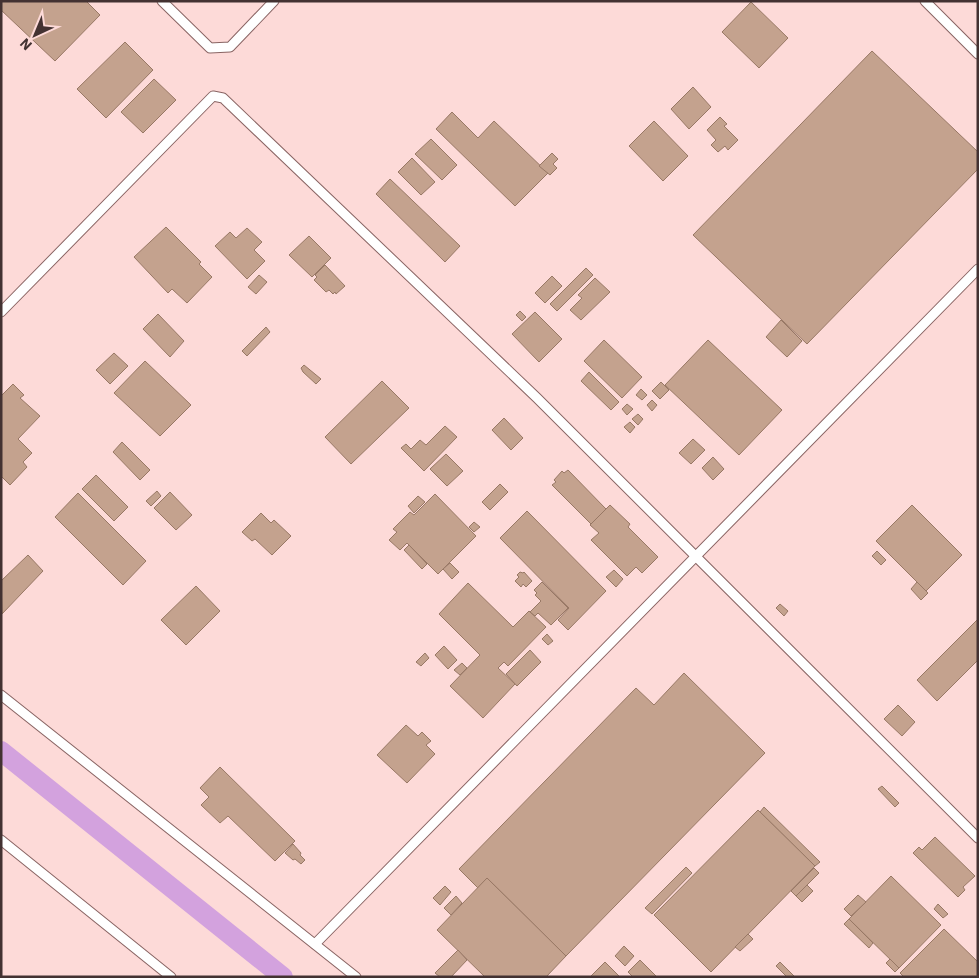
<svg xmlns="http://www.w3.org/2000/svg" width="979" height="978" viewBox="0 0 979 978" font-family="'IBM Plex Sans',sans-serif">
  <style>
    .lines { fill: none; stroke-linecap: round; stroke-linejoin: round }
    .canal { stroke: #d3a2de; stroke-width: 20 }
    .building { fill: #c4a28e; stroke: #987865 }
    .service-casing { stroke: #896463; stroke-width: 11 }
    .service { stroke: #fff; stroke-width: 9 }
  </style>
  <rect width="100%" height="100%" fill="#fddad8"/>
  <g class="lines">
    <path class="canal" d="M1,751L283,977"/>
  </g>
  <g class="building">
    <path d="M3,1H86L100,15L55,61L1,10V3Z"/>
    <path d="M751,2L788,38L759,68L722,32Z"/>
    <path d="M125,42L153,70L106,118L77,89Z"/>
    <path d="M872,51L978,152V169L807,344L693,235Z"/>
    <path d="M154,79L176,100L143,133L121,112Z"/>
    <path d="M693,87L711,107L689,129L671,109Z"/>
    <path d="M452,112L478,138L494,121L548,173L515,206L436,129Z"/>
    <path d="M720,117L727,124L724,126L738,140L728,150L725,146L718,152L711,145L716,140L707,130Z"/>
    <path d="M654,121L688,156L663,181L629,146Z"/>
    <path d="M431,139L457,165L442,180L415,154Z"/>
    <path d="M552,153L558,159L553,164L557,168L550,175L539,166Z"/>
    <path d="M412,158L435,182L421,195L398,172Z"/>
    <path d="M390,179L460,246L445,262L376,194Z"/>
    <path d="M166,227L201,262L199,264L212,277L187,303L172,289L168,293L134,257Z"/>
    <path d="M247,228L262,242L254,250L265,261L247,279L215,246L230,232L236,238Z"/>
    <path d="M309,236L331,258L312,277L289,255Z"/>
    <path d="M325,265L345,286L336,294L335,292L333,294L329,290L326,292L314,280L317,277L315,275Z"/>
    <path d="M586,268L593,275L557,311L550,304Z"/>
    <path d="M259,275L267,282L256,294L248,287Z"/>
    <path d="M552,276L562,286L545,303L535,293Z"/>
    <path d="M595,278L610,292L581,320L570,310L582,298L578,295Z"/>
    <path d="M520,311L526,317L522,321L516,315Z"/>
    <path d="M535,312L562,339L539,362L512,334Z"/>
    <path d="M158,314L184,341L170,357L143,329Z"/>
    <path d="M781,320L802,341L787,357L766,337Z"/>
    <path d="M266,327L270,332L247,356L242,351Z"/>
    <path d="M604,340L642,377L622,398L584,361Z"/>
    <path d="M708,340L782,410L739,455L665,385Z"/>
    <path d="M114,353L128,366L110,384L96,370Z"/>
    <path d="M145,361L191,405L160,436L114,393Z"/>
    <path d="M304,365L321,379L316,384L303,372L301,368Z"/>
    <path d="M589,372L619,402L611,410L581,381Z"/>
    <path d="M382,381L409,408L351,464L325,437Z"/>
    <path d="M661,382L669,390L660,399L652,391Z"/>
    <path d="M13,384L24,395L20,398L40,416L18,439L32,453L23,462L27,467L10,485L1,476V396Z"/>
    <path d="M641,389L647,395L642,400L636,395Z"/>
    <path d="M652,400L657,405L652,411L647,405Z"/>
    <path d="M627,404L633,409L627,415L622,409Z"/>
    <path d="M638,414L643,419L638,425L632,419Z"/>
    <path d="M504,418L523,438L511,450L492,430Z"/>
    <path d="M630,422L635,427L630,433L624,427Z"/>
    <path d="M445,426L457,437L424,471L401,448L406,444L411,449L420,440L426,445Z"/>
    <path d="M693,439L705,450L691,464L679,453Z"/>
    <path d="M122,442L150,470L140,480L113,452Z"/>
    <path d="M446,454L463,471L447,486L430,469Z"/>
    <path d="M713,457L724,469L713,480L702,468Z"/>
    <path d="M568,470L606,509L591,524L552,485L556,482L554,480L562,471L564,473Z"/>
    <path d="M96,475L128,507L114,521L82,489Z"/>
    <path d="M500,484L508,492L490,510L482,502Z"/>
    <path d="M157,491L161,496L151,506L146,501Z"/>
    <path d="M170,492L192,515L176,530L154,508Z"/>
    <path d="M78,493L146,561L123,585L55,517Z"/>
    <path d="M435,494L476,536L438,574L407,543L400,550L389,540L397,532L393,529L410,512L414,515Z"/>
    <path d="M418,496L425,502L414,513L408,506Z"/>
    <path d="M610,505L630,524L628,527L658,557L642,573L636,567L627,576L591,540L599,533L590,525Z"/>
    <path d="M912,505L962,555L926,591L876,541Z"/>
    <path d="M527,511L606,591L568,630L558,620L569,608L500,538Z"/>
    <path d="M261,513L271,523L274,520L291,536L272,555L255,539L252,541L242,532Z"/>
    <path d="M474,522L480,527L474,532L469,527Z"/>
    <path d="M409,545L427,564L422,569L404,550Z"/>
    <path d="M877,551L886,560L881,565L872,556Z"/>
    <path d="M28,555L43,571L2,614L1,581Z"/>
    <path d="M450,563L459,572L452,579L443,569Z"/>
    <path d="M614,570L623,579L616,587L606,577Z"/>
    <path d="M520,572L523,573L524,572L532,581L526,587L523,584L521,587L515,581L519,577L517,575Z"/>
    <path d="M542,582L568,608L551,625L538,613L535,616L530,612L541,601L535,595L537,593L534,590Z"/>
    <path d="M917,582L928,593L921,600L911,589Z"/>
    <path d="M468,583L513,627L529,611L546,627L508,666L504,662L498,668L515,684L483,718L450,686L480,655L439,614Z"/>
    <path d="M196,586L220,611L186,645L161,620Z"/>
    <path d="M780,604L788,611L784,616L776,608Z"/>
    <path d="M978,619V660L937,701L917,680Z"/>
    <path d="M547,634L553,641L548,645L542,639Z"/>
    <path d="M444,646L457,660L448,669L435,655Z"/>
    <path d="M530,650L541,662L517,686L506,674Z"/>
    <path d="M425,653L429,658L421,666L416,662Z"/>
    <path d="M462,663L467,668L460,675L454,670Z"/>
    <path d="M684,673L765,753L566,956L487,878L478,888L459,869L636,688L654,705Z"/>
    <path d="M898,705L915,722L902,736L884,719Z"/>
    <path d="M406,725L418,736L422,732L431,741L426,745L435,754L407,783L377,755Z"/>
    <path d="M220,767L295,841L275,861L228,816L220,823L201,805L209,797L200,788Z"/>
    <path d="M882,786L899,803L895,807L878,789Z"/>
    <path d="M764,807L820,862L815,866L760,812Z"/>
    <path d="M758,810L815,866L711,972L654,915Z"/>
    <path d="M935,837L975,876L963,887L965,890L958,897L913,853L919,847L922,850Z"/>
    <path d="M293,844L301,853L300,855L305,860L301,864L295,859L293,860L285,853Z"/>
    <path d="M686,867L692,873L652,914L645,908Z"/>
    <path d="M814,868L819,873L796,896L791,891Z"/>
    <path d="M891,876L941,925L899,968L849,919Z"/>
    <path d="M487,878L566,956L546,977H485L437,930Z"/>
    <path d="M807,885L813,891L802,902L796,896Z"/>
    <path d="M445,886L451,892L440,905L433,898Z"/>
    <path d="M858,895L866,902L851,916L844,909Z"/>
    <path d="M456,896L462,903L451,915L444,908Z"/>
    <path d="M938,904L948,914L943,918L934,909Z"/>
    <path d="M849,919L873,943L869,948L844,924Z"/>
    <path d="M944,929L978,962V977H904L900,973Z"/>
    <path d="M748,934L753,939L740,951L735,947Z"/>
    <path d="M624,946L634,956L625,966L615,956Z"/>
    <path d="M458,950L467,960L451,977H440L435,973Z"/>
    <path d="M890,959L899,968L895,972L886,963Z"/>
    <path d="M640,960L657,977H633L628,972Z"/>
    <path d="M605,962L620,977H590Z"/>
    <path d="M780,962L795,977H787L776,966Z"/>
  </g>
  <g class="lines">
    <g class="service-casing">
      <g id="service">
        <path d="M162,1L210,48L230,47L274,1"/>
        <path d="M925,1L978,54"/>
        <path d="M1,312L213,96L223,98L537,398L978,838"/>
        <path d="M1,695L356,977"/>
        <path d="M1,840L171,977"/>
        <path d="M315,944L978,269"/>
      </g>
    </g>
    <use href="#service" class="service"/>
  </g>
  <rect width="979" height="978" fill="none" stroke="#433232" stroke-width="5"/>
  <g transform="translate(35 35) rotate(224)" stroke="#fddad8" stroke-width="4" paint-order="stroke">
  <path d="M0-4L9 19L0 12L-9 19Z" fill="#433232"/>
  <text y="-8" font-size="14" font-weight="bold" text-anchor="middle" fill="#433232">N</text>
  </g>
</svg>
